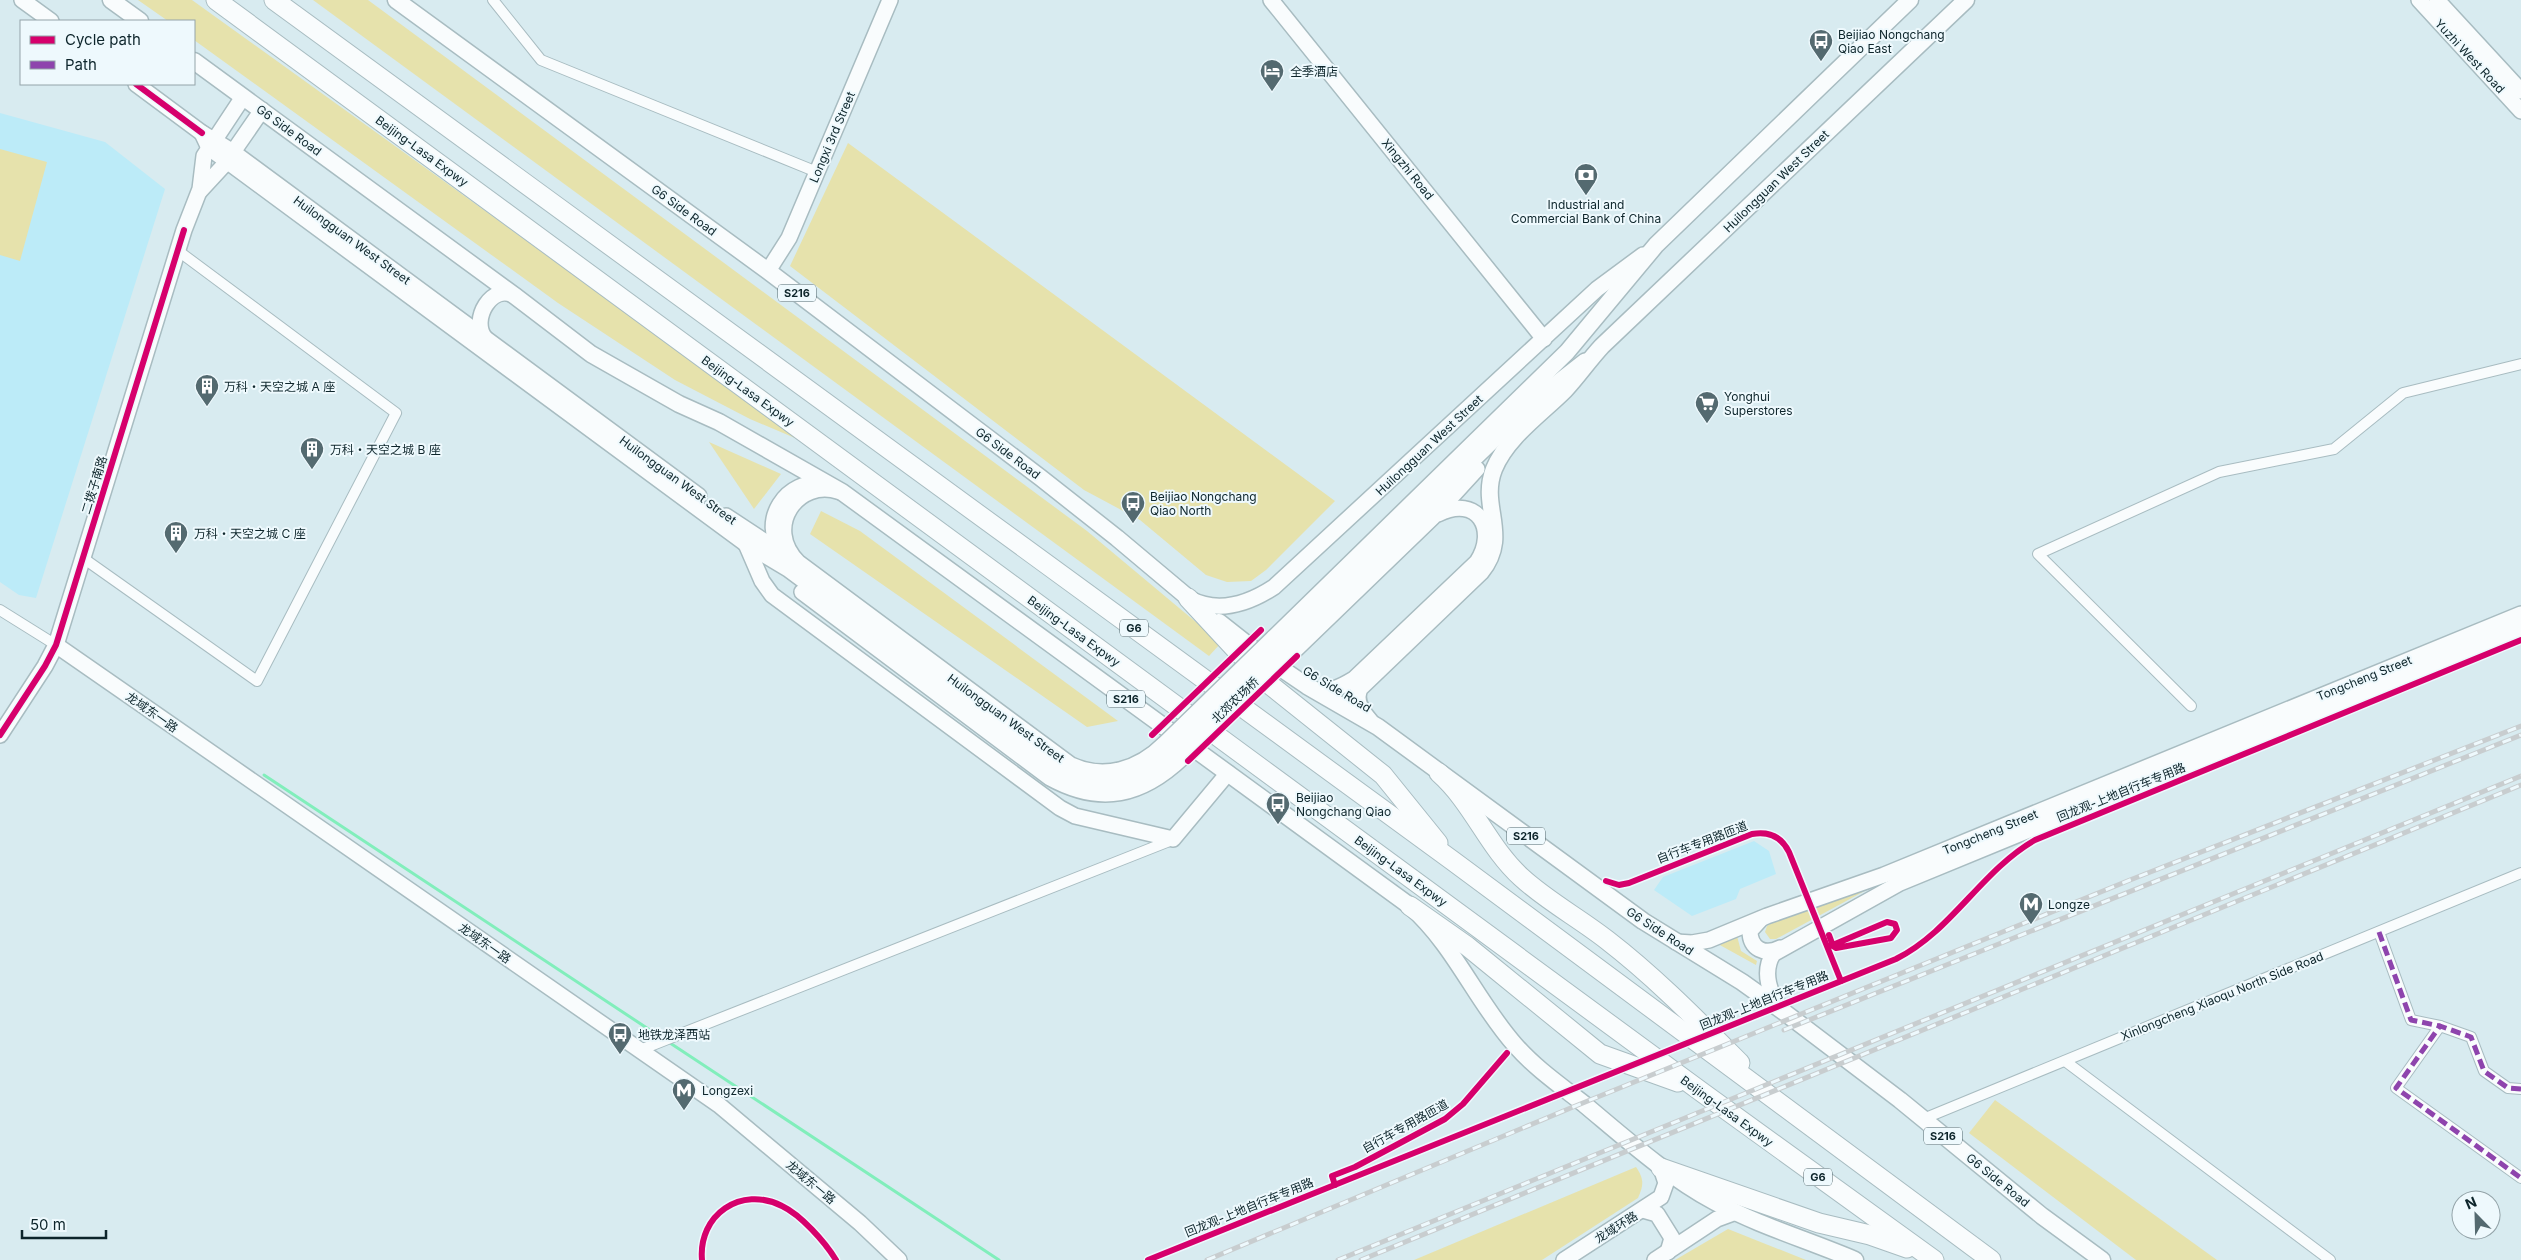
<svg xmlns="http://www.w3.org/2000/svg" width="2521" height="1260" viewBox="0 0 2521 1260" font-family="Inter,'Noto Sans SC',sans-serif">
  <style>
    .built { fill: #bcebf8 }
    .green { fill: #e6e2ac }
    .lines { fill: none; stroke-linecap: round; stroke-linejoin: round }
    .stream { stroke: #81eebb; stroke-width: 3 }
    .street-casing { stroke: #a8bcc1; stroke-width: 12 }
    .secondary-casing { stroke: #a8bcc1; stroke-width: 18 }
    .primary-casing { stroke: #a8bcc1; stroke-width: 19 }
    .highway-casing { stroke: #a8bcc1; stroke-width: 21 }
    .street { stroke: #f9fcfd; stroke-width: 10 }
    .secondary { stroke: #f9fcfd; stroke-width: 15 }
    .primary { stroke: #f9fcfd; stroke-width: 16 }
    .highway { stroke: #f9fcfd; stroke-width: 19 }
    .rail-casing { stroke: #c8cdcf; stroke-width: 5 }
    .rail { stroke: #eef9fd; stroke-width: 3; stroke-dasharray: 9; stroke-linecap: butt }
    .secondary-bridge-casing { stroke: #a8bcc1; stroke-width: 18; stroke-linecap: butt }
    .primary-bridge-casing { stroke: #a8bcc1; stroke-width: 19; stroke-linecap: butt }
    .secondary-bridge { stroke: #f9fcfd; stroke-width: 15 }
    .primary-bridge { stroke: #f9fcfd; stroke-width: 16 }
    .quiet { stroke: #8e44ad; stroke-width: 5; stroke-dasharray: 10 5; stroke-linecap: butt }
    .cycleway-casing { stroke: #eef9fd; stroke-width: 9 }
    .cycleway { stroke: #d6006c; stroke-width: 6 }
    .labels { text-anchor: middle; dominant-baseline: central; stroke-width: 4; stroke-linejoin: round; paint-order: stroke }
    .shield { fill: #eef9fd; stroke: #50656a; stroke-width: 1 }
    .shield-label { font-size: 11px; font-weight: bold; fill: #0d252b }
    .poi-label { font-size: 12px; fill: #0d252b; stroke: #eef9fd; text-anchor: start }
    .street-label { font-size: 12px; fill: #0d252b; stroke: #eef9fd }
  </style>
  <rect width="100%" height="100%" fill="#d8ebf0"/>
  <g class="built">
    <path d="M0,113L105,142L165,189L36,598L19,595L0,582Z"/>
    <path d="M1754,841L1769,851L1776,874L1740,889L1736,899L1692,916L1654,890L1663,877Z"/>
  </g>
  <g class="green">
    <path d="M138,0H192L809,444L750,419L675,380L558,303L194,40V21H168Z"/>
    <path d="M313,0H368L1087,531L1221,643L1209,656Z"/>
    <path d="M848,143L1335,501L1266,570L1251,581L1227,582L1206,575L1140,520L1084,490L790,266Z"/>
    <path d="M0,149L47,162L20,261L0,255Z"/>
    <path d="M709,442L781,474L754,509Z"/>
    <path d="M821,511L860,531L1118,721L1087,727L810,534Z"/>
    <path d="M1872,887L1776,939H1770L1765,932L1767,926L1777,919L1796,915Z"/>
    <path d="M1737,936L1741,951L1757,961L1756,965L1718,944Z"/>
    <path d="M1995,1100L2217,1260H2136L1969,1133Z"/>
    <path d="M1636,1167C1644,1179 1644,1185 1638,1198L1542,1260H1414Z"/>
    <path d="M1728,1229L1806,1260H1675Z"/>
  </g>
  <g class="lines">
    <g class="stream">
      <path d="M264,775L662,1038"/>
      <path d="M667,1041L999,1260"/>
    </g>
    <g class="street-casing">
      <g id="street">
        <path d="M493,0L541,60L817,172"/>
        <path d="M83,558L257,681L396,413L177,250"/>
        <path d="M0,610L56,645"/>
        <path d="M2191,706L2038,554L2219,472L2334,449L2403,393L2521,364"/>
        <path d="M2379,932L2411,1020L2440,1026"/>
        <path d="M640,1050L1172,840"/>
        <path d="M2065,1061L2330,1260"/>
        <path d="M2521,1089L2508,1088L2484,1071L2471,1037L2440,1026L2396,1088L2521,1178"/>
        <path d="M1923,1119L2521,873"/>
      </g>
    </g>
    <g class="secondary-casing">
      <g id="secondary">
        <path d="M22,0L51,21"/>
        <path d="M1271,0L1544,339"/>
        <path d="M2419,0L2521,111"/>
        <path d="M2437,0L2521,91"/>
        <path d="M136,84L202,133L233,152L699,496"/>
        <path d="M202,133L209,148L746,544L788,569L1056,768C1101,795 1137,785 1173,750"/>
        <path d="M200,191L224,165L262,110"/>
        <path d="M768,271L789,238L890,0"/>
        <path d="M485,338C470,320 492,282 515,296"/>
        <path d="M726,516L796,562"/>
        <path d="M746,544L762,581L772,595L1060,808L1075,816L1173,839L1228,773"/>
        <path d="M783,552C757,523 787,476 824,485"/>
        <path d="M802,592L1050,778C1101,806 1142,796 1183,757"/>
        <path d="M1190,599C1219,614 1248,604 1274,587L1597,289L1643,255"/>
        <path d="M56,645L719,1105L860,1223L899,1260"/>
        <path d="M1282,645L1534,401L1585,361"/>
        <path d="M1292,653L1433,517L1477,469"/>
        <path d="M1311,688C1326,695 1341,687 1354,679L1477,562C1498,530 1478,494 1438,514"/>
        <path d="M0,735L45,666L56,645L184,230L200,189L204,156L243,97"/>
        <path d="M1761,919L1750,931C1750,949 1765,956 1780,948"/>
        <path d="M1676,942L1692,943L1709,940L1767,916L1884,875L2521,614"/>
        <path d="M1783,1010C1769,995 1762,972 1773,954L1900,883L2521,628"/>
        <path d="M1643,1210L1657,1214L1672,1238L1668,1252"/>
        <path d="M1564,1260L1661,1197L1666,1183L1661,1168"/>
        <path d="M1655,1260L1717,1219L1736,1212"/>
      </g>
    </g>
    <g class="primary-casing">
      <g id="primary">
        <path d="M111,0L140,21"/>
        <path d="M396,0L768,271L1041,478L1117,538L1198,606"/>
        <path d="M194,61L515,296L591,354L679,404L719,422L842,492L1410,906C1455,946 1476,1001 1515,1045C1535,1068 1561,1086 1584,1104C1626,1139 1667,1176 1715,1202C1760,1226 1808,1240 1855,1260"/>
        <path d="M839,491C798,477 762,527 798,563L1070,765C1104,781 1139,770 1165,744"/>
        <path d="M1219,622L1257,652L1307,686L1378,727L1643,921L1742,982L1784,1012L1900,1100L2042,1216L2102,1260"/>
        <path d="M1273,639L1567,352L1656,245L1910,0"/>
        <path d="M1370,721C1362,712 1353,700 1360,688L1481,572C1511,535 1479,507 1494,469C1507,437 1541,414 1565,390C1578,376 1589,360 1602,346L1966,0"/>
      </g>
    </g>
    <g class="highway-casing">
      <g id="highway">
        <path d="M216,0L1703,1093L1934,1260"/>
        <path d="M274,0L1453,861L1991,1260"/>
        <path d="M1188,598L1264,680L1383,775L1438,843"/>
        <path d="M1439,773C1473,803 1488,847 1521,877C1547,901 1579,918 1607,940C1655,977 1697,1020 1740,1063"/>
        <path d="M1410,906L1467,946L1600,1054L1678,1082"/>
        <path d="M1661,1168L1819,1223L1870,1235L1907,1248"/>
      </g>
    </g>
    <use href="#street" class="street"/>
    <use href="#secondary" class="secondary"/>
    <use href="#primary" class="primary"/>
    <use href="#highway" class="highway"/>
    <g class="rail-casing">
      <g id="rail">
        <path d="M1784,1030L2521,735"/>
        <path d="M1207,1260L1573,1107L2130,880L2521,726"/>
        <path d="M1338,1260L2521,776"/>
        <path d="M1361,1260L2521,785"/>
      </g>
    </g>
    <use href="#rail" class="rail"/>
    <g class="secondary-bridge-casing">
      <g id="secondary-bridge">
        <path d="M1173,750L1282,645"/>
        <path d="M1183,757L1292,653"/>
      </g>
    </g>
    <g class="primary-bridge-casing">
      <path id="primary-bridge" d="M1165,744L1273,639"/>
    </g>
    <use href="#secondary-bridge" class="secondary-bridge"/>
    <use href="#primary-bridge" class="primary-bridge"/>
    <g class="quiet">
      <path d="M2379,932L2411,1020L2440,1026"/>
      <path d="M2521,1089L2508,1088L2484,1071L2471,1037L2440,1026L2396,1088L2521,1178"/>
    </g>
    <g class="cycleway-casing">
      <g id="cycleway">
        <path d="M136,84L202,133"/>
        <path d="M0,735L45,666L56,645L184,230"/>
        <path d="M1152,735L1261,630"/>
        <path d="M1188,761L1297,656"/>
        <path d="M1606,881L1619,885L1629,883L1752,834C1768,831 1781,836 1789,852L1841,981"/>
        <path d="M1828,947L1887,922L1895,924L1897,930L1891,938L1836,948L1833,946L1829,935"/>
        <path d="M1335,1185L1332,1176L1355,1167L1445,1119L1463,1104L1507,1053"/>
        <path d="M702,1260C698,1215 741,1185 782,1206C801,1215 825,1242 836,1260"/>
        <path d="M1148,1260L1896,959C1952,931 1981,871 2035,840L2521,640"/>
      </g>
    </g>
    <use href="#cycleway" class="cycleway"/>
  </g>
  <defs>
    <g id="bus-pin" transform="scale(1.25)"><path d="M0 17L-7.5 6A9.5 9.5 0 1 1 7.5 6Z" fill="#546a70" stroke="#eef9fd"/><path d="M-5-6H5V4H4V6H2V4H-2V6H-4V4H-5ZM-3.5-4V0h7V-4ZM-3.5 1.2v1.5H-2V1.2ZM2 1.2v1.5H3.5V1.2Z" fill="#fff"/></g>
    <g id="hotel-pin" transform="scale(1.25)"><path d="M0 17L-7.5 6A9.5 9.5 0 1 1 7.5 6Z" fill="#546a70" stroke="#eef9fd"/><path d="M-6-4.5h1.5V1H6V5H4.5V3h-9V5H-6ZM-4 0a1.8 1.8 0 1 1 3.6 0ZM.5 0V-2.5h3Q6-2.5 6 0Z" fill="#fff"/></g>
    <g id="bank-pin" transform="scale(1.25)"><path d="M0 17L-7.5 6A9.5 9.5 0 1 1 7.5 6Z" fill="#546a70" stroke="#eef9fd"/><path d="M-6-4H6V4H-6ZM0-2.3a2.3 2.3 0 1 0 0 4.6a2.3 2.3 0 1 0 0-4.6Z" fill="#fff"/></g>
    <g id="building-pin" transform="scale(1.25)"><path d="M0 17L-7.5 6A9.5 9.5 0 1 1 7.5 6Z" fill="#546a70" stroke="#eef9fd"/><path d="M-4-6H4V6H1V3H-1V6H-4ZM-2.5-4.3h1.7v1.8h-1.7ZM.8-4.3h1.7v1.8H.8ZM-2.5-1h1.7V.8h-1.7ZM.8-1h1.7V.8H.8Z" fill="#fff"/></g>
    <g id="supermarket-pin" transform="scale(1.25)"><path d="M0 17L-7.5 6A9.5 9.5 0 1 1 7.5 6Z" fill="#546a70" stroke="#eef9fd"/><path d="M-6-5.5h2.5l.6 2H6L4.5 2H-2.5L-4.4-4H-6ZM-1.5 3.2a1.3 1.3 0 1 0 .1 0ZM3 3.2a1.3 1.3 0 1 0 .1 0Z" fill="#fff"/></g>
    <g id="metro-pin" transform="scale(1.25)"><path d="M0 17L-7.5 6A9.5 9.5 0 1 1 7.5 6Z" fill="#546a70" stroke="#eef9fd"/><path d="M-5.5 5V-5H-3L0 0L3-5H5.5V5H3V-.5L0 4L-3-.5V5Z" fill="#fff"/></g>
  </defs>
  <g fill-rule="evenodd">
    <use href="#bus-pin" x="1821" y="41"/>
    <use href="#hotel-pin" x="1272" y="71"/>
    <use href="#bank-pin" x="1586" y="175"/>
    <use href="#building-pin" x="207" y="386"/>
    <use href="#supermarket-pin" x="1707" y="403"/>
    <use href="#building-pin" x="312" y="449"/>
    <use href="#bus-pin" x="1133" y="503"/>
    <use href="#building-pin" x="176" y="533"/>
    <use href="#bus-pin" x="1278" y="804"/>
    <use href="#metro-pin" x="2031" y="904"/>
    <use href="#bus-pin" x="620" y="1034"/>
    <use href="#metro-pin" x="684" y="1090"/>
  </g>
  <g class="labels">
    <g class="shield">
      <rect x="778" y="284.5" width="38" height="17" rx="4"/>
      <rect x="1120" y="619.5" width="28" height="17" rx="4"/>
      <rect x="1107" y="690.5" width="38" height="17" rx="4"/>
      <rect x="1507" y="827.5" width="38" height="17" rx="4"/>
      <rect x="1924" y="1127.5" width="38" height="17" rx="4"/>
      <rect x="1804" y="1168.5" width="28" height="17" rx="4"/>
    </g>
    <g class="shield-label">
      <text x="797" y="293">S216</text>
      <text x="1134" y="628">G6</text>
      <text x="1126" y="699">S216</text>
      <text x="1526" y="836">S216</text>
      <text x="1943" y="1136">S216</text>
      <text x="1818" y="1177">G6</text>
    </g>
    <g class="poi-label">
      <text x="1838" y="34">Beijiao Nongchang<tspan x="1838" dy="14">Qiao East</tspan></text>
      <text x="1290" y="71">全季酒店</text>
      <text x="1586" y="204" text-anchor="middle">Industrial and<tspan x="1586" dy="14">Commercial Bank of China</tspan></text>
      <text x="224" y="386">万科・天空之城 A 座</text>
      <text x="1724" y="396">Yonghui<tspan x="1724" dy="14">Superstores</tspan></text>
      <text x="330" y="449">万科・天空之城 B 座</text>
      <text x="1150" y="496">Beijiao Nongchang<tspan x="1150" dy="14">Qiao North</tspan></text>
      <text x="194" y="533">万科・天空之城 C 座</text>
      <text x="1296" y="797">Beijiao<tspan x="1296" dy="14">Nongchang Qiao</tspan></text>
      <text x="2048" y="904">Longze</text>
      <text x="638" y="1034">地铁龙泽西站</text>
      <text x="702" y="1090">Longzexi</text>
    </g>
    <g class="street-label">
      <text transform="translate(2470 56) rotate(47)">Yuzhi West Road</text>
      <text transform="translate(289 130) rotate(36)">G6 Side Road</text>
      <text transform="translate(832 137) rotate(-67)">Longxi 3rd Street</text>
      <text transform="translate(422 151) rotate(36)">Beijing-Lasa Expwy</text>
      <text transform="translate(1408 169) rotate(51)">Xingzhi Road</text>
      <text transform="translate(1776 181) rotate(-44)">Huilongguan West Street</text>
      <text transform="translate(684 210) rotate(36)">G6 Side Road</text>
      <text transform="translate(352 240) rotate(36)">Huilongguan West Street</text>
      <text transform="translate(748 391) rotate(36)">Beijing-Lasa Expwy</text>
      <text transform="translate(1429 445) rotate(-43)">Huilongguan West Street</text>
      <text transform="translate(1008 453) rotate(37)">G6 Side Road</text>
      <text transform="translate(678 480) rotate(36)">Huilongguan West Street</text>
      <text transform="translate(94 485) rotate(-73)">二拨子南路</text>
      <text transform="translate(1074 631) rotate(36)">Beijing-Lasa Expwy</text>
      <text transform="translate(2364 678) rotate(-22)">Tongcheng Street</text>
      <text transform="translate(1337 689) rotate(31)">G6 Side Road</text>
      <text transform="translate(1235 700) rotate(-44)">北郊农场桥</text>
      <text transform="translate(152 712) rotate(35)">龙域东一路</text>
      <text transform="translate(1006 718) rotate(36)">Huilongguan West Street</text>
      <text transform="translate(2121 792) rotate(-22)">回龙观-上地自行车专用路</text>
      <text transform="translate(1990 832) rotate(-22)">Tongcheng Street</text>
      <text transform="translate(1702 842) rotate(-21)">自行车专用路匝道</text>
      <text transform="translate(1401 871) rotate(36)">Beijing-Lasa Expwy</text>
      <text transform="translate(1660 931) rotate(33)">G6 Side Road</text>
      <text transform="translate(485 943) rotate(35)">龙域东一路</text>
      <text transform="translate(2222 996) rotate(-22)">Xinlongcheng Xiaoqu North Side Road</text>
      <text transform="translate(1764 1000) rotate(-22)">回龙观-上地自行车专用路</text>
      <text transform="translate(1727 1111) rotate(36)">Beijing-Lasa Expwy</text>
      <text transform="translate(1405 1126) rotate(-29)">自行车专用路匝道</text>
      <text transform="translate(1998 1180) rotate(39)">G6 Side Road</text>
      <text transform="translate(811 1182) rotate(40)">龙域东一路</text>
      <text transform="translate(1249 1207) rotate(-22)">回龙观-上地自行车专用路</text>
      <text transform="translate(1616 1227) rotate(-32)">龙域环路</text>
    </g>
  </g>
  <rect x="20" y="20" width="175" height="65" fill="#eef9fd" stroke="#94a4a9"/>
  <rect x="30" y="36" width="25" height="8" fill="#d6006c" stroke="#94a4a9"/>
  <text x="65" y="45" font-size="15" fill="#0d252b">Cycle path</text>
  <rect x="30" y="61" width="25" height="8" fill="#8e44ad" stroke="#94a4a9"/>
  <text x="65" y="70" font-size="15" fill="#0d252b">Path</text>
  <g transform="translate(2476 1215) rotate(337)"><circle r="24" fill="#eef9fd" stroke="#94a4a9"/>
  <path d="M0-4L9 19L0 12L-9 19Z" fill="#546a70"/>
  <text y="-8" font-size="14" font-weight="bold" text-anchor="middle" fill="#0d252b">N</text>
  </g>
  <path d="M22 1230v8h84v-8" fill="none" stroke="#0d252b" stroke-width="2.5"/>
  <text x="30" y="1230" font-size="15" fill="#0d252b" stroke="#eef9fd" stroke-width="4" paint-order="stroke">50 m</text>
</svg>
